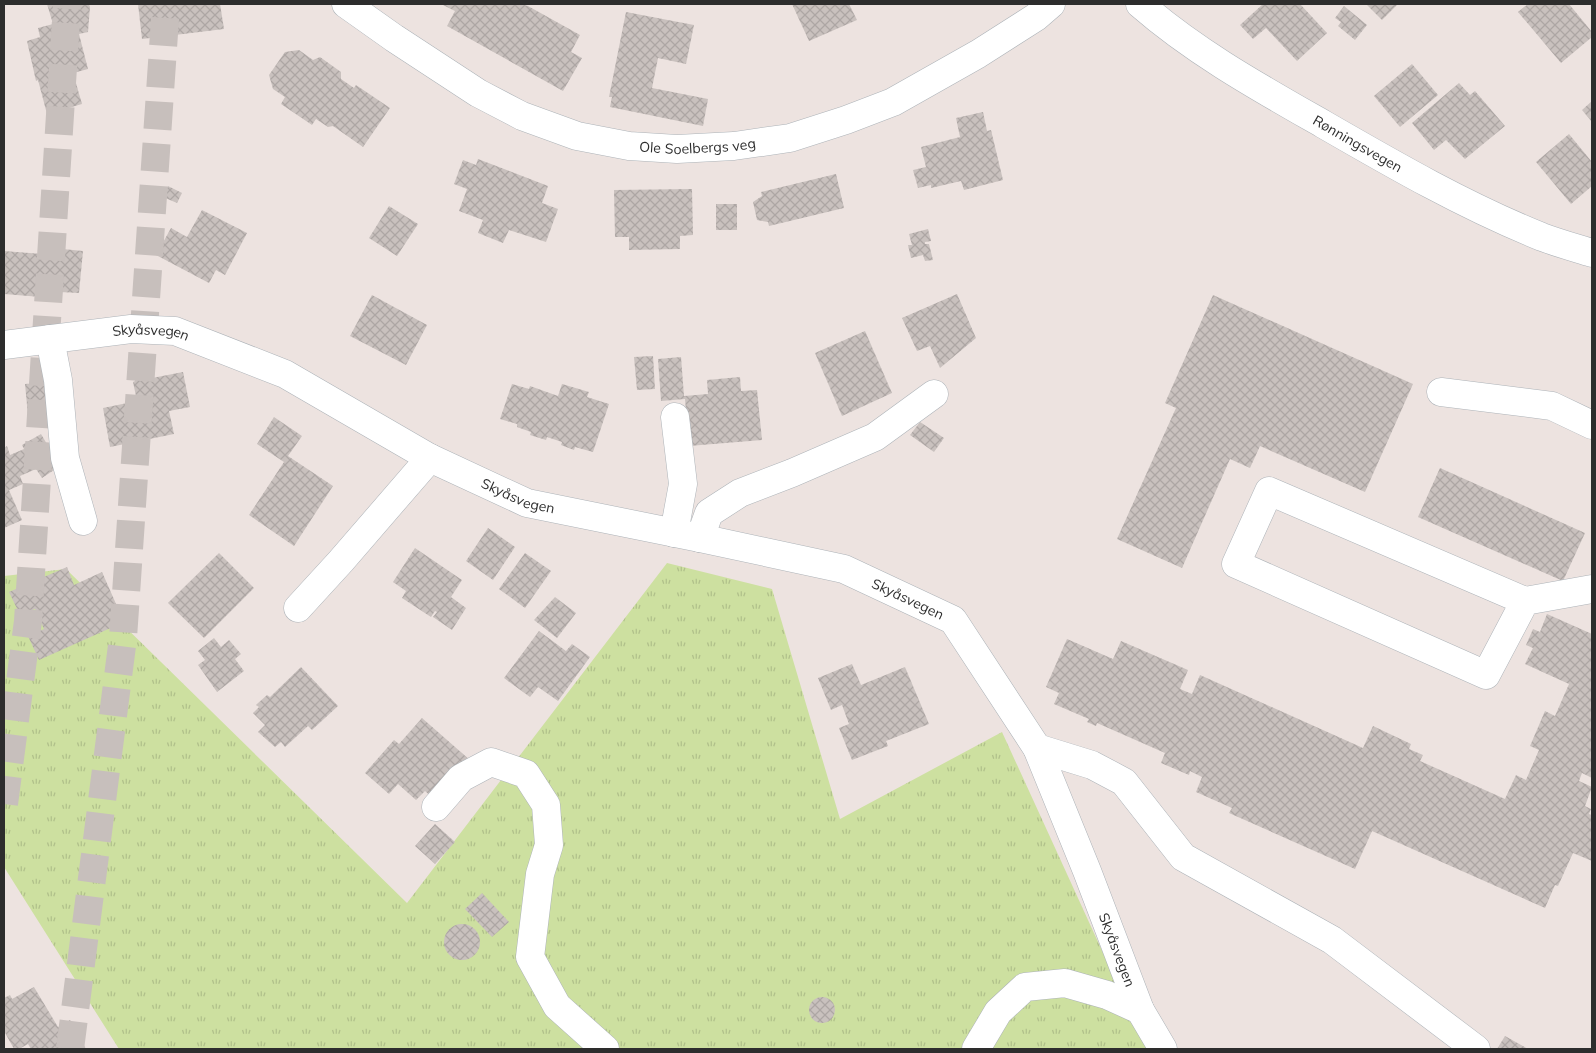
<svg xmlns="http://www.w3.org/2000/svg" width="1596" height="1053" viewBox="0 0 1596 1053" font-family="Mulish,sans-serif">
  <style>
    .park { fill: url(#park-tufts) }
    .building { fill: url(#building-cross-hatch) }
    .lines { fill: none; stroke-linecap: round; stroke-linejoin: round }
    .highway-tunnel { stroke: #c7bfbc; stroke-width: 28; stroke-dasharray: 28 14; stroke-linecap: butt }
    .minor-casing { stroke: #adb3b8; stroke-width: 29 }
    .minor { stroke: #fff; stroke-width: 28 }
    .labels { text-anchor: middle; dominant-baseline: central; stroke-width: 5; stroke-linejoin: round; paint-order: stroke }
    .street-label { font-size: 14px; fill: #2d2d2d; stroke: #fff }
  </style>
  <defs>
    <pattern id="park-tufts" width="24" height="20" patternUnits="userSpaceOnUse" patternTransform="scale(1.25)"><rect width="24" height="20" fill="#cde0a0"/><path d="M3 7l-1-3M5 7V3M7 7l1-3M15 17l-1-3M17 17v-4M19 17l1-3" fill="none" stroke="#b0c08a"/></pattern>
    <pattern id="building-cross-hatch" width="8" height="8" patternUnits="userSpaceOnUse" patternTransform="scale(1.25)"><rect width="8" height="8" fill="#c9c1be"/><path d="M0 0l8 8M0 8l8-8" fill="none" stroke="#ada6a4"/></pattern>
  </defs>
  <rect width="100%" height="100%" fill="#ede3e0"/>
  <path class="park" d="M667,563L772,589L840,819L1002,732L1147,1049H119L4,867V576L66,569L407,903Z"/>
  <g class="building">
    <path d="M47,4H89L90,7L88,32L79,34L88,69L73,73L82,104L47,114L38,80L36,81L27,41L40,37L38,28L53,24Z"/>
    <path d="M138,4H220L224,29L142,39Z"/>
    <path d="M441,4H521L528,6L580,35L571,52L582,58L563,91L447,26L455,11Z"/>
    <path d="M792,4H849L857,20L809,41Z"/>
    <path d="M1263,4H1300L1327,33L1297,61L1266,28L1253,39L1240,25Z"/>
    <path d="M1366,4H1398L1382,20Z"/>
    <path d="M1528,4H1569L1592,32V37L1561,63L1518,12Z"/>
    <path d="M1344,6L1367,25L1355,40L1338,26L1341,22L1335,18Z"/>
    <path d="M626,12L694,25L686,64L658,58L652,88L708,99L703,126L610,107L612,97H609Z"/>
    <path d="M299,50L313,60L320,57L341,72V79L354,88L356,85L390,108L363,147L333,126L328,127L316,119L312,125L281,104L285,97L273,89L269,75L285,52Z"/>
    <path d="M1412,64L1438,95L1400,127L1374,96Z"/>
    <path d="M1459,83L1470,95L1475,91L1505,126L1465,159L1446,140L1434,150L1412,123Z"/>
    <path d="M1592,101V122L1582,110Z"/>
    <path d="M983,112L987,131L991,130L1003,180L964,190L961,181L931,188V185L918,188L913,170L926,167L921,147L960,137L956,118Z"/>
    <path d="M1569,134L1592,162V186L1571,204L1536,162Z"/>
    <path d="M478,159L548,186L542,203L558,209L546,242L509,230L503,243L478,233L483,220L459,211L467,189L454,184L463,160L476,165Z"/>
    <path d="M836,174L844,208L769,226L768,222L757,220L753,202L762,196L761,192Z"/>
    <path d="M168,186L182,193L177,203L163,197Z"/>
    <path d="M692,189L693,235L680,236V249L629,250V237H615L614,190Z"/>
    <rect x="716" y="204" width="21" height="26"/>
    <path d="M389,206L418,224L397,256L369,238Z"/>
    <path d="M202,210L247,233L225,275L216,270L209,283L156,255L171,228L187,237Z"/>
    <path d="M928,229L931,241L925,242V244H929L933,260L925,261L923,255L911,258L908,245H912L909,234Z"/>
    <path d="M42,247L83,251L79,293L41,291V297L4,294V251L42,254Z"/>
    <path d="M957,294L976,338L940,368L930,346L917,351L902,318Z"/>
    <path d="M372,295L427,325L406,365L350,336Z"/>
    <path d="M1213,295L1413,384L1365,492L1260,446L1250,468L1230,459L1182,568L1117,539L1176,408L1165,403Z"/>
    <path d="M865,331L892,393L842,416L815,353Z"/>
    <path d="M653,356L655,389L637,390L634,357Z"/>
    <path d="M681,357L684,396L708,394L707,380L740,377L741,391L757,390L762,440L689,446L685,399L661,401L658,359Z"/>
    <path d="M183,372L190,407L169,411L174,434L110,447L103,408L137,401L133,382L135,381L134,377L146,375L147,379Z"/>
    <path d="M49,382L52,414L28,416L25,384Z"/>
    <path d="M512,384L529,389L530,386L558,396L562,384L589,392L587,397L609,404L593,452L575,447L574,450L561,445L562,442L547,437L546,440L530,435L531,432L517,427V424L500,419Z"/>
    <path d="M274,417L302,436L288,456L333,486L294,546L249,515L284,462L257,444Z"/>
    <path d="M920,422L944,438L934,452L910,435Z"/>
    <path d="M41,434L60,466L42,478L36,469L20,476L23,484L9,490L22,520L4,528V448L7,446L10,455L24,449L22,445Z"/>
    <path d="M1440,468L1585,533L1563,581L1418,517Z"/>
    <path d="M488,528L515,547L493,580L466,561Z"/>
    <path d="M415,548L462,580L451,597L466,608L452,630L433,617L437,612L435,611L431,617L402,598L406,591L393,582Z"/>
    <path d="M219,553L254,588L204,638L168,603Z"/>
    <path d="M525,553L551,571L525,608L499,589Z"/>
    <path d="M67,567L74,585L102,572L124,622L39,660L28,636L44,629L35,609L20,615L9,592Z"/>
    <path d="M555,597L576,613L557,638L534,620Z"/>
    <path d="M1547,614L1592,634V778L1582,773L1579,781L1592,787L1585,806L1591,809L1589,814L1592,815V861L1573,853L1558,886L1555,885L1545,908L1372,831L1355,869L1229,813L1232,808L1196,792L1202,777L1190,771L1189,775L1161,763L1165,753L1097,723L1096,726L1087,722L1089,719L1054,704L1059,693L1046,687L1067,639L1113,659L1121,641L1188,670L1180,689L1192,694L1200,675L1363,748L1373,726L1411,744L1409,749L1423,755L1420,761L1505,799L1516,775L1526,780L1539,750L1530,746L1545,711L1555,716L1569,684L1525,664L1533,648L1526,645L1533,629L1540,632Z"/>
    <path d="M539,631L566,651L572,644L590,657L558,701L538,687L530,697L504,678Z"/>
    <path d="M214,638L221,647L229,640L241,654L235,659L244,671L217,692L198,665L205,660L198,651Z"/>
    <path d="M852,664L861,685L905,667L929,724L886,741L888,746L852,760L839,728L849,724L842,705L831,710L818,678Z"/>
    <path d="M301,667L338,706L312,730L308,726L285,747L281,742L275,747L258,732L265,725L253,713L259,707L256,705L267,695L270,697Z"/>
    <path d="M422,718L471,761L436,801L425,791L416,800L398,784L389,794L365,773L394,740L399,744Z"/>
    <path d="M435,824L455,842L435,864L415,846Z"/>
    <path d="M482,893L509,922L492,937L465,909Z"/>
    <circle cx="462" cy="942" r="18"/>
    <path d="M34,987L58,1027L70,1020L86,1049H31L28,1044L19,1049H14L4,1031V998L10,995L12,999Z"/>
    <circle cx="822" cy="1010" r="13"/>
    <path d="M1505,1036L1528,1049H1497Z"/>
  </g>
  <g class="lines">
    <g class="highway-tunnel">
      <path d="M4,804L28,621L67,4"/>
      <path d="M70,1049L123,638L166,4"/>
    </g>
    <g class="minor-casing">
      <g id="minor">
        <path id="s1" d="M346,4L394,38L478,93L522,116L577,136L629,146L677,149L734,146L790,138L846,120L893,102L978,54L1036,17L1051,4"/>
        <path id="s2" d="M1140,4C1195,52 1260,88 1323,124C1394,165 1465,206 1542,237C1558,243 1576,248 1592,253"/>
        <path d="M50,339L58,380L65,458L83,521"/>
        <path id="s3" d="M4,345L131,329L175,331L285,374L430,458L527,503L700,538L844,569L953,620L1037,748L1087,871L1140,1010L1163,1049"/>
        <path d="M1441,392L1552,406L1592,425"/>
        <path d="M674,533L683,484L675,417"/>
        <path d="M700,538L709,513L740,493L792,473L875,437L934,394"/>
        <path d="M1525,601L1486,675L1236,564L1269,491L1525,601L1592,589"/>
        <path d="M298,608L341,561L430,458"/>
        <path d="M1037,748L1092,765L1124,782L1183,857L1332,940L1476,1049"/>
        <path d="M436,807L461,778L491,762L526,774L546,805L549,845L540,874L530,957L557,1006L605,1049"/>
        <path d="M976,1049L998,1012L1025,987L1065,983L1107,995L1140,1010"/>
      </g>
    </g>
    <use href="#minor" class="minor"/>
  </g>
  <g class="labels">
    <g class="street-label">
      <text stroke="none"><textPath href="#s1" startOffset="389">Ole Soelbergs veg</textPath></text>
      <text stroke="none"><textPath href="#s2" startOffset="259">Rønningsvegen</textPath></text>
      <text stroke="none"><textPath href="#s3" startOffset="148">Skyåsvegen</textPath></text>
      <text stroke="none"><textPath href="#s3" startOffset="554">Skyåsvegen</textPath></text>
      <text stroke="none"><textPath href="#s3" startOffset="959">Skyåsvegen</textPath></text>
      <text stroke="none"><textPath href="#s3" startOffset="1379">Skyåsvegen</textPath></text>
    </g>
  </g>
  <rect width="1596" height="1053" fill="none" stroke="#2d2d2d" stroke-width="10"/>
</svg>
